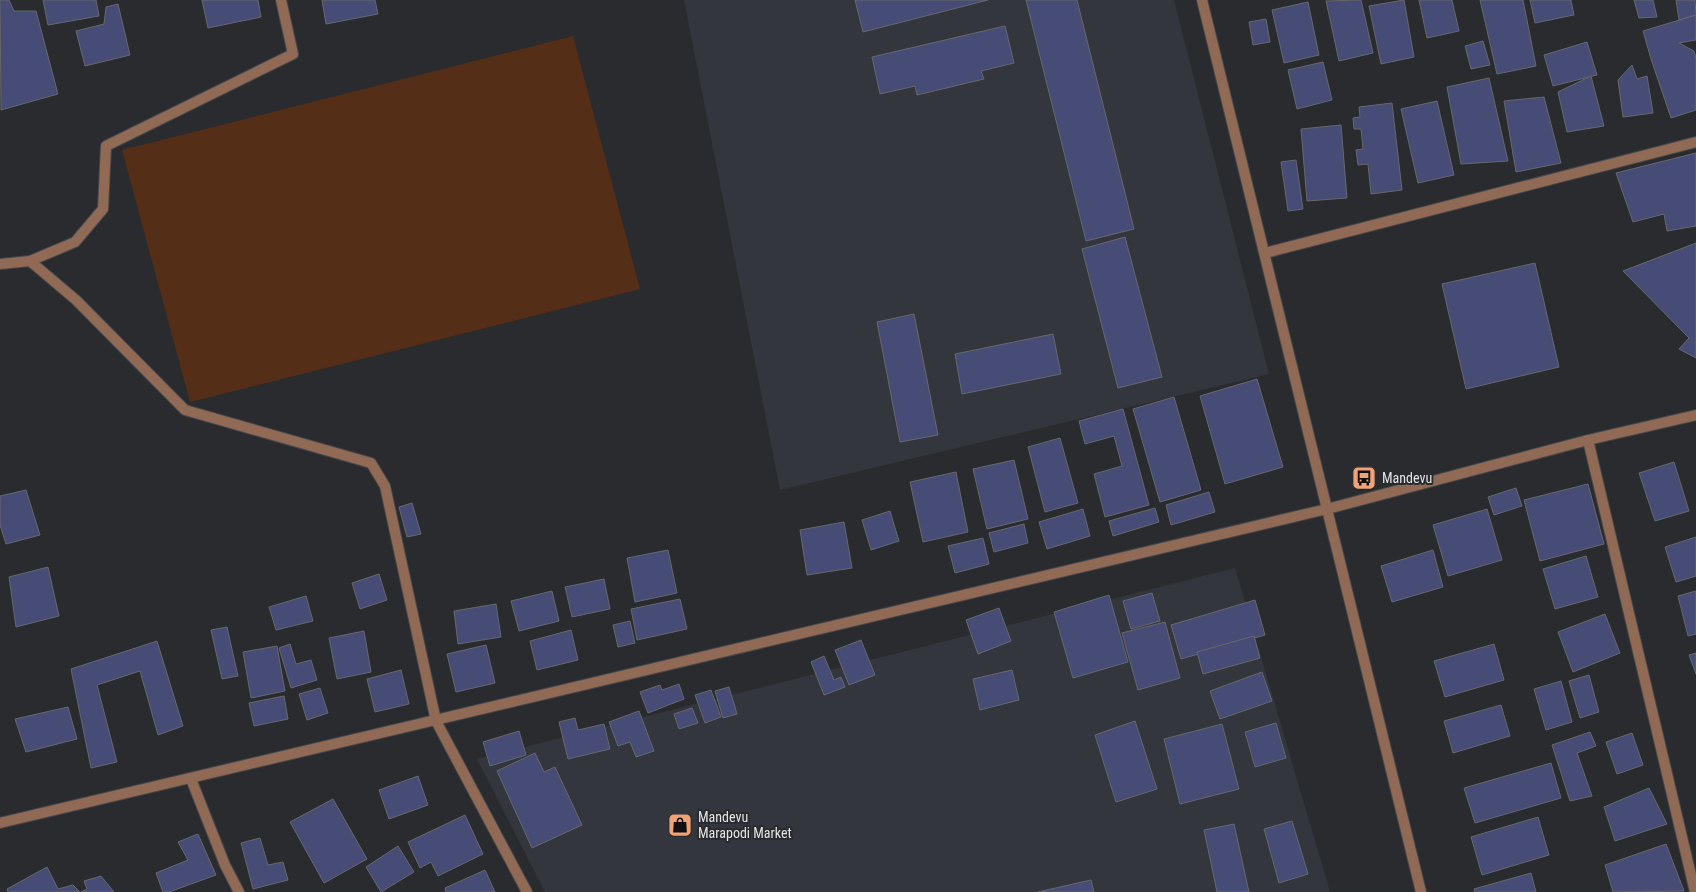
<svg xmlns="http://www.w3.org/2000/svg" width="1696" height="892" viewBox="0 0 1696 892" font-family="'Roboto Condensed',sans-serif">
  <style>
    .built { fill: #34363e }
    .green { fill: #542e16 }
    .building { fill: #464c76; stroke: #67686d }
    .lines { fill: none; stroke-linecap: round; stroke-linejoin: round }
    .street-casing { stroke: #48484c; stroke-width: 12 }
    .street { stroke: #906a54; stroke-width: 10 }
    .labels { text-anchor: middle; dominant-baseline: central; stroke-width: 4; stroke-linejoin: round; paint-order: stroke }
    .poi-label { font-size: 14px; fill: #e3e3e6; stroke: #2a2b2f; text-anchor: start }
  </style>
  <rect width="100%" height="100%" fill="#2a2b2f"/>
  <g class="built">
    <path d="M684,0H1174L1269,374L780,490Z"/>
    <path d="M1235,568L1330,892H545L477,759Z"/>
  </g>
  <path class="green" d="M573,36L640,289L190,402L122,150Z"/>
  <g class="building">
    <path d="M0,0H9L14,11H36L58,94L1,110Z"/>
    <path d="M43,0H96L99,16L48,25Z"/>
    <path d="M202,0H258L261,17L208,28Z"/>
    <path d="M322,0H375L378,14L326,24Z"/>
    <path d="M855,0H988L863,32Z"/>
    <path d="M1026,0H1077L1134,229L1086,241Z"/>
    <path d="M1361,0L1373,53L1339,61L1326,1Z"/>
    <path d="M1404,0L1414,57L1381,64L1369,6Z"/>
    <path d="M1419,0H1452L1459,31L1427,38Z"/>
    <path d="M1480,0H1523L1536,66L1497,74Z"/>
    <path d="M1530,0H1571L1574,15L1535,23Z"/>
    <path d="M1634,0H1653L1657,17L1639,18Z"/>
    <path d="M1676,0H1695L1696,15L1679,20Z"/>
    <path d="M1308,2L1319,55L1284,63L1272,10Z"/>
    <path d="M118,4L130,55L85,66L76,31L104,24L106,7Z"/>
    <path d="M1696,15V40L1679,43L1694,51L1696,58V110L1671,118L1651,59L1643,31Z"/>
    <path d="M1266,19L1270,42L1253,45L1249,22Z"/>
    <path d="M1005,26L1014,63L981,71L984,79L917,95L915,86L880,94L872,57Z"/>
    <path d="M1483,41L1490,65L1471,69L1465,46Z"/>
    <path d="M1587,42L1597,75L1553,86L1544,55Z"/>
    <path d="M1323,62L1332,100L1297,109L1288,70Z"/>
    <path d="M1632,65L1637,79L1647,76L1653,113L1623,117L1618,80Z"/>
    <path d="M1591,76L1604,126L1567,132L1558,92Z"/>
    <path d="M1489,78L1508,161L1461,164L1447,87Z"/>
    <path d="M1544,97L1561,163L1516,172L1504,101Z"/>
    <path d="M1437,101L1454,175L1418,183L1401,109Z"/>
    <path d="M1392,103L1402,190L1371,194L1368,164L1358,165L1356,150L1363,149L1361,129H1354L1353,118L1360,117L1359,107Z"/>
    <path d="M1341,125L1347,198L1307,201L1301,129Z"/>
    <path d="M1696,153V226L1667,231L1664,214L1633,222L1616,173Z"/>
    <path d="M1296,160L1303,209L1288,211L1281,162Z"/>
    <path d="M1125,237L1162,377L1118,388L1082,249Z"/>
    <path d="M1696,243V358L1679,349L1689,338L1623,271Z"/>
    <path d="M1535,263L1559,367L1466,389L1442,284Z"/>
    <path d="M914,314L938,435L900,442L877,322Z"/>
    <path d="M1053,334L1061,374L962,394L955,354Z"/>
    <path d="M1257,379L1283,467L1225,484L1200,396Z"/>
    <path d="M1174,397L1201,490L1160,502L1133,409Z"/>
    <path d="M1123,409L1149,505L1105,517L1094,474L1122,466L1114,436L1085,444L1079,421Z"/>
    <path d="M1060,438L1078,503L1045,512L1028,447Z"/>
    <path d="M1014,460L1028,519L987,529L973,469Z"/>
    <path d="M1674,462L1689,511L1655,521L1639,473Z"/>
    <path d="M956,472L968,532L923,542L910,482Z"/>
    <path d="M1588,484L1604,544L1540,561L1524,500Z"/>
    <path d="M1516,488L1522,506L1494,515L1488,497Z"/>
    <path d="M26,490L40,535L6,544L0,525V496Z"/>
    <path d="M1209,492L1215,512L1171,525L1166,505Z"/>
    <path d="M412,503L421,534L407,537L399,507Z"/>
    <path d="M1155,508L1159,522L1113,536L1109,521Z"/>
    <path d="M1083,509L1090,536L1047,549L1039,522Z"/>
    <path d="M1487,509L1502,560L1448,576L1433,525Z"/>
    <path d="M890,511L899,541L871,550L862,520Z"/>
    <path d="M844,522L852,568L807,575L800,530Z"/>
    <path d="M1024,524L1028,543L994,552L989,533Z"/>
    <path d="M1696,537V576L1676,582L1665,547Z"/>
    <path d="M983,538L989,564L955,573L948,546Z"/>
    <path d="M668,550L677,593L635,602L627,558Z"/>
    <path d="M1433,550L1443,587L1392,602L1381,566Z"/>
    <path d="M1586,556L1598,597L1555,609L1543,569Z"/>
    <path d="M48,567L59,616L16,627L9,577Z"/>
    <path d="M379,574L387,600L360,609L352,583Z"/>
    <path d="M604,579L610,609L572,617L565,587Z"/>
    <path d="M552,591L559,621L519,631L511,601Z"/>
    <path d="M1696,591V634L1688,636L1678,596Z"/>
    <path d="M1152,593L1160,621L1131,629L1123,601Z"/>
    <path d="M1109,595L1128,662L1073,678L1054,612Z"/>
    <path d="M306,596L313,621L276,630L269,607Z"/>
    <path d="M680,599L687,629L637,640L631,609Z"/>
    <path d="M1255,600L1265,635L1181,659L1171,625Z"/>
    <path d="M496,604L501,637L458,644L454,611Z"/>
    <path d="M999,608L1011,641L978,654L966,620Z"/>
    <path d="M1605,614L1620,653L1573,672L1558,632Z"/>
    <path d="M630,621L635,643L618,647L613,625Z"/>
    <path d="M1165,622L1180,678L1138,690L1122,633Z"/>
    <path d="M227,627L238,676L222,679L211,630Z"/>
    <path d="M571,630L578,660L537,670L530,641Z"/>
    <path d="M364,631L371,672L337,679L329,638Z"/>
    <path d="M1254,636L1260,658L1203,674L1197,652Z"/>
    <path d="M861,640L875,675L849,685L835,650Z"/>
    <path d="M157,641L183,726L158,735L140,671L97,685L117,762L91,768L71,669Z"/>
    <path d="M290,644L296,664L311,660L317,680L291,688L279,648Z"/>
    <path d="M1494,644L1504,680L1445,697L1434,661Z"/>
    <path d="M486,645L495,683L456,692L447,654Z"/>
    <path d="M277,646L285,691L251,698L243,652Z"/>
    <path d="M1696,653V674L1689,655Z"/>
    <path d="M824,656L834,680L841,677L845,687L824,695L811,662Z"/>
    <path d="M401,670L409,704L375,712L367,679Z"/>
    <path d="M1012,670L1019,700L980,710L973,679Z"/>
    <path d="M1262,672L1272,701L1220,719L1210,691Z"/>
    <path d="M1589,675L1599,712L1580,718L1569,681Z"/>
    <path d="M1561,681L1572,722L1546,730L1534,689Z"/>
    <path d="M679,684L684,699L648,713L640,692L660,685L662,690Z"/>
    <path d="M729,687L737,714L723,718L715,691Z"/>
    <path d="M320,688L328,713L307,720L299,694Z"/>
    <path d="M711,690L721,717L705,723L695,695Z"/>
    <path d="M284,696L288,719L254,726L249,703Z"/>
    <path d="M1501,705L1510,736L1453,753L1444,721Z"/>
    <path d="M68,707L77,739L26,752L15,719Z"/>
    <path d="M692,708L698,723L679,729L674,714Z"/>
    <path d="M639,711L654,751L636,757L630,742L618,746L609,722Z"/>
    <path d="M575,718L578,730L604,724L610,749L568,759L559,722Z"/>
    <path d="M1135,721L1157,789L1116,802L1095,735Z"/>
    <path d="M1276,723L1286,758L1255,767L1245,732Z"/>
    <path d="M1222,724L1239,789L1180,804L1164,739Z"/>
    <path d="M519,731L526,755L490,766L483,742Z"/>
    <path d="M1590,732L1596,746L1577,753L1592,796L1570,801L1552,745Z"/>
    <path d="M1632,733L1643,765L1617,774L1606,742Z"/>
    <path d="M535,753L544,772L555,767L582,825L532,848L497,771Z"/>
    <path d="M1551,763L1561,798L1475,823L1464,788Z"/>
    <path d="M418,776L428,805L389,819L379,790Z"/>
    <path d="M1649,788L1667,824L1615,841L1604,807Z"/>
    <path d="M333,799L367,859L324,883L290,822Z"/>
    <path d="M465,815L483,854L438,876L431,862L420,868L408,842Z"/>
    <path d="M1538,817L1549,855L1482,875L1471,837Z"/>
    <path d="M1292,821L1308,874L1279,883L1264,829Z"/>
    <path d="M1234,824L1249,892H1217L1204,830Z"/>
    <path d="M198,834L216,875L169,892H163L156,873L188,860L178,842Z"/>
    <path d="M260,838L268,865L283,862L288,880L253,889L241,843Z"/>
    <path d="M1666,844L1684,891L1613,892L1605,865Z"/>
    <path d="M398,846L414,872L381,892L366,867Z"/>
    <path d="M47,867L58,889L73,885L80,892H8L7,889Z"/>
    <path d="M485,870L495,892H446L445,888Z"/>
    <path d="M1531,873L1536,892H1475L1474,889Z"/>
    <path d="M101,876L114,892H81L87,889L84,881Z"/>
    <path d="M1091,880L1094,892H1038Z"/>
  </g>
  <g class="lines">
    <g class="street-casing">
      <g id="street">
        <path d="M1265,253L1696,142"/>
        <path d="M30,261L76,300L185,410L371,463L385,486L436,721L527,892"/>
        <path d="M0,264L30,261L75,242L103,209L106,146L293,54L281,0"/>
        <path d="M1588,440L1695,892"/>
        <path d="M191,779L225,865L239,892"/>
        <path d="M0,823L1327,509L1202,0"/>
        <path d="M1421,892L1327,509L1588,440L1696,415"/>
      </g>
    </g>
    <use href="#street" class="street"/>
  </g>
  <defs>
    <g id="bus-square" transform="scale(1.25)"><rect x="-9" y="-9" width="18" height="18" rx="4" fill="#efa377" stroke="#2a2b2f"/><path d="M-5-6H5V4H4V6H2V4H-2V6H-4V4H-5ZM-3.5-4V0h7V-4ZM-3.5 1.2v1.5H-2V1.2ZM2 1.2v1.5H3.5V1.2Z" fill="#111"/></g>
    <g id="shop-square" transform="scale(1.25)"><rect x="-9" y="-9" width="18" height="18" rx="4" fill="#efa377" stroke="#2a2b2f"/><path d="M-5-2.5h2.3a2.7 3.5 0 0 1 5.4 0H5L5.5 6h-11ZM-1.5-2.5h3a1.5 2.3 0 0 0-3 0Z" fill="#111"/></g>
  </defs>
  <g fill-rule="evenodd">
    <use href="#bus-square" x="1364" y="478"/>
    <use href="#shop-square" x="680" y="825"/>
  </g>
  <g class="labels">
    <g class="poi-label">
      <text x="1382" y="478">Mandevu</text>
      <text x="698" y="817">Mandevu<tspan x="698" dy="16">Marapodi Market</tspan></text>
    </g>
  </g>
</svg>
